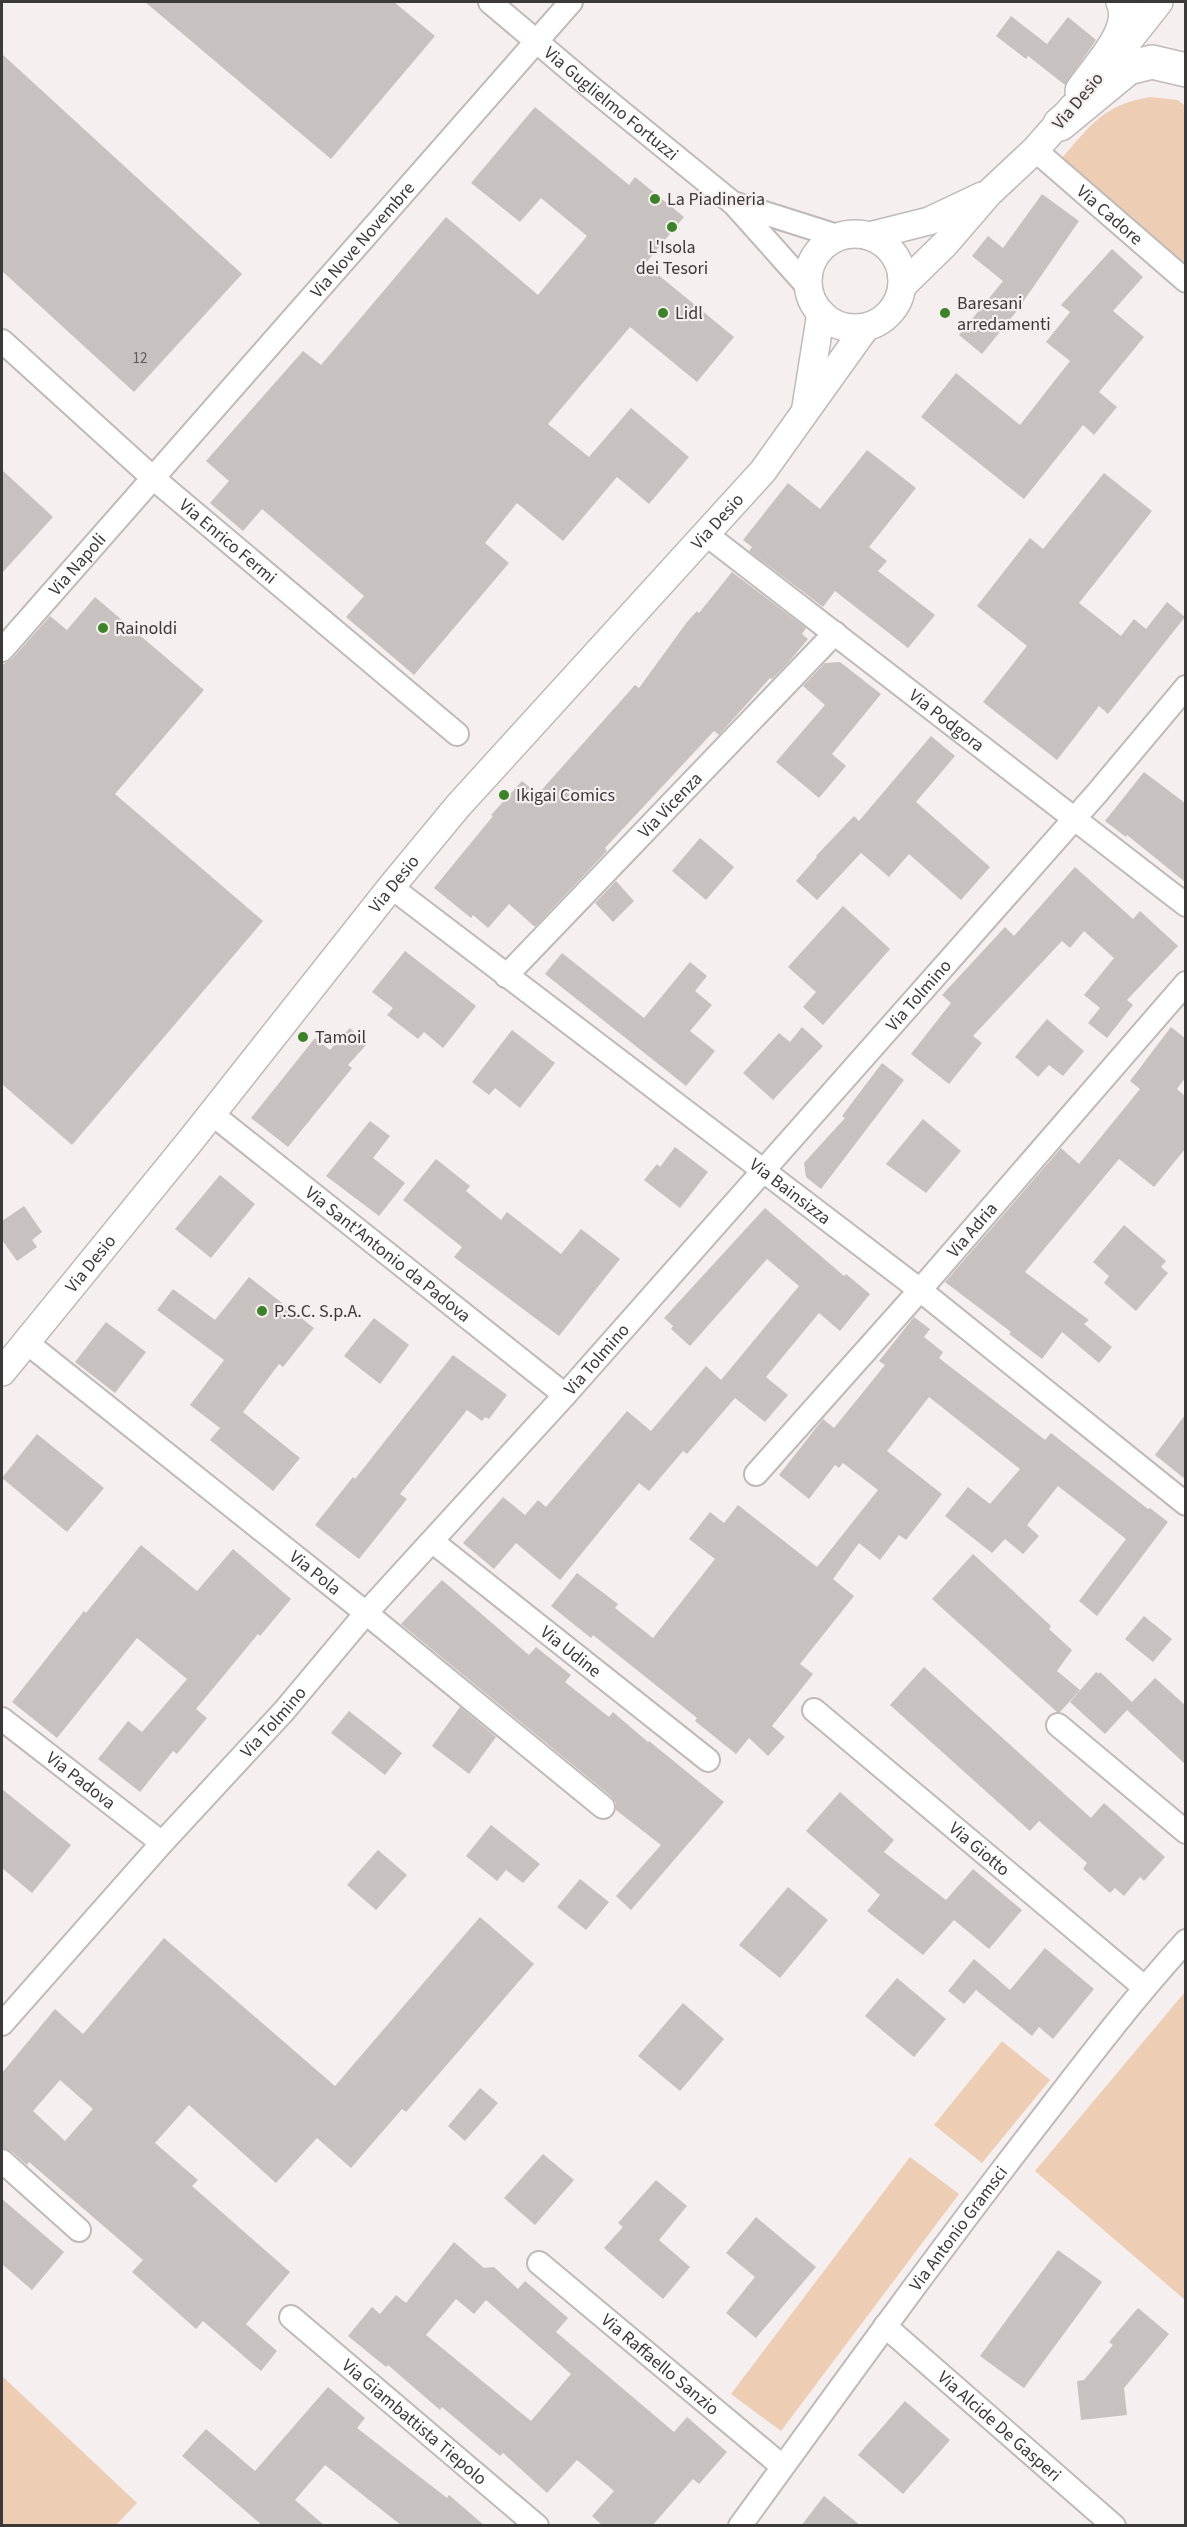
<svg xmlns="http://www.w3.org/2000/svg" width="1187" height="2527" viewBox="0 0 1187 2527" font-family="'Source Sans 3',sans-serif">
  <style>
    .green { fill: #edcdb3 }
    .building { fill: #c7c1bf; fill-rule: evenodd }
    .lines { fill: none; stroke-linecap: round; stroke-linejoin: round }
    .minor-casing { stroke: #c0b9ba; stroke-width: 26 }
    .tertiary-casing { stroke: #c0b9ba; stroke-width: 30 }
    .trunk-casing { stroke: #c0b9ba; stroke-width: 36 }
    .minor { stroke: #fff; stroke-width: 22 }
    .tertiary { stroke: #fff; stroke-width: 27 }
    .trunk { stroke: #fff; stroke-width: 33 }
    .poi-dot { fill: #3b8228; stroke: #f6efef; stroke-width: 2 }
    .labels { text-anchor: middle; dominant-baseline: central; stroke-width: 4.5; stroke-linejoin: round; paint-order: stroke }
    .number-label { font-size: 15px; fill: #5f5b5a }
    .street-label { font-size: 18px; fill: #3c3939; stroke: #f6efef }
    .poi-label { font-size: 18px; fill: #3c3939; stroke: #f6efef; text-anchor: start }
  </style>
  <rect width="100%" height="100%" fill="#f6efef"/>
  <g class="green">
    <path d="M1150,97L1178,100L1186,107L1185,265L1061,159C1091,125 1103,105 1150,97Z"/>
    <path d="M1185,1992V2300L1035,2171Z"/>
    <path d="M1002,2041L1050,2080L982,2163L934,2125Z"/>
    <path d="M910,2157L959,2194L781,2431L731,2394Z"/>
    <path d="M2,2376L137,2503L116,2525H2Z"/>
  </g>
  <g class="building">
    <path d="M145,2H394L435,36L331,159Z"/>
    <path d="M1011,16L1047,44L1068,17L1096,40L1065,85L1028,56L1026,59L996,36Z"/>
    <path d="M2,54L242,274L134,392L2,271Z"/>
    <path d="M535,107L629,185L635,177L684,217L645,264L734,337L697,382L630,327L548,424L589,457L631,408L689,457L649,504L617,477L563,541L517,503L485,543L509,563L414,675L346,617L364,596L262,509L243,531L210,503L229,481L206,461L303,351L321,365L446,217L538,295L587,236L541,198L520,222L471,183Z"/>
    <path d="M1042,194L1079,221L1016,312L982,354L959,335L1003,281L972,256L988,236L1003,248Z"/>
    <path d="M1112,249L1143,277L1113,311L1144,337L1099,392L1117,407L1094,435L1083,425L1024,499L921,417L956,373L1020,425L1070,361L1046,342L1070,312L1061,305Z"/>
    <path d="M867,450L916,488L869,547L887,561L878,571L935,615L908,648L835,591L823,607L749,551L752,547L743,540L788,483L820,509Z"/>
    <path d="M2,470L53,517L2,573Z"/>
    <path d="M1104,473L1152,511L1079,603L1121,636L1134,619L1146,629L1167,602L1185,617L1108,714L1099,706L1057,760L983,702L1027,646L977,606L1030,538L1043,549Z"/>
    <path d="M732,572L806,628L802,634L808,639L787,664L772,679L770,678L719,735L714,731L605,848L607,851L535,927L509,904L488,928L473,915L471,918L434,888L493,816L491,815L522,781L538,794L635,685L639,688L687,622L697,611L699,613Z"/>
    <path d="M95,597L204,690L115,794L263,921L72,1145L2,1084V665L12,659L50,616L67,630Z"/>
    <path d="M840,662L881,694L832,754L846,766L819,798L776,762L825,705L803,686L825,663Z"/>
    <path d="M931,736L955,756L916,802L990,867L961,900L909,854L889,877L861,853L817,900L796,881L817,857L816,856L854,816L859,821Z"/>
    <path d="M1144,772L1185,803V882L1127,835L1126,837L1105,821Z"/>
    <path d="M700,838L734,867L706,900L672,871Z"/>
    <path d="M1075,867L1133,919L1140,911L1178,946L1127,1000L1133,1005L1107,1038L1088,1023L1100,1008L1084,995L1114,958L1084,931L1070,948L1062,941L973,1036L982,1043L949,1084L911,1054L951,1003L942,995L1005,927L1014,936Z"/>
    <path d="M616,881L634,901L613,922L595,903Z"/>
    <path d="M843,906L890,949L823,1025L803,1007L816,992L788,967Z"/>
    <path d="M405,951L476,1006L443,1048L424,1032L418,1039L387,1015L393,1008L372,992Z"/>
    <path d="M562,953L644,1018L690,962L707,976L695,991L712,1005L690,1031L715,1051L686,1086L545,974Z"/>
    <path d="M1047,1019L1084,1051L1063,1076L1049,1065L1038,1077L1015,1057Z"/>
    <path d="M802,1027L823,1046L773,1100L743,1073L779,1033L790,1042Z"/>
    <path d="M1171,1027L1185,1038V1078L1177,1089L1185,1096V1149L1154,1187L1119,1159L1025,1272L1089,1320L1084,1324L1112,1347L1099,1363L1062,1332L1042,1359L1009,1334L1011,1332L945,1282L1061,1148L1079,1164L1140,1089L1130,1081Z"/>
    <path d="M350,1028L367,1044L348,1065L352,1068L288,1147L251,1118L315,1038L330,1050Z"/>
    <path d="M512,1030L555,1063L520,1108L495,1088L489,1095L472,1082Z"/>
    <path d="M882,1063L904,1080L821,1189L806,1177L804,1163L845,1118L842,1116Z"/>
    <path d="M923,1119L961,1151L926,1193L886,1164Z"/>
    <path d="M370,1121L390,1136L373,1158L405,1183L379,1216L326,1176Z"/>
    <path d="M675,1147L708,1172L680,1208L644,1180L657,1164L660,1167Z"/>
    <path d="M436,1159L470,1186L466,1191L501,1220L507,1212L561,1254L581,1229L620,1259L559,1336L454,1257L462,1247L403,1200Z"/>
    <path d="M220,1175L255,1204L211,1258L175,1229Z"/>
    <path d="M24,1206L42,1232L32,1240L37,1247L17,1261L2,1240V1221Z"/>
    <path d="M765,1208L844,1276L846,1274L870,1294L840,1331L819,1313L766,1377L788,1395L765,1422L735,1398L687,1454L683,1451L649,1491L639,1483L560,1580L516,1543L494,1569L463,1543L503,1497L525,1515L538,1500L546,1507L627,1411L651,1431L706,1366L721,1380L799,1286L767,1259L690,1346L671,1329L673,1326L664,1318Z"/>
    <path d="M1124,1225L1166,1261L1161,1267L1168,1273L1136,1311L1104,1283L1109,1276L1093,1262Z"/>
    <path d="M249,1277L314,1328L283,1367L279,1364L243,1412L300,1458L273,1491L210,1440L220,1428L190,1405L224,1360L157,1310L173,1289L215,1320Z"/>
    <path d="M914,1317L930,1329L924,1337L943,1352L939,1358L1045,1440L1051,1433L1148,1509L1150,1508L1168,1522L1097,1616L1079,1601L1126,1539L1058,1486L1027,1525L1039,1536L1023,1554L1005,1539L992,1553L945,1516L968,1487L990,1504L1020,1469L929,1397L887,1451L942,1494L906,1540L899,1535L880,1560L859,1543L833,1579L854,1596L800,1664L813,1674L772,1726L785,1737L768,1756L749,1738L736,1754L695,1721L697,1718L593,1635L591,1638L551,1606L577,1573L618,1604L615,1608L653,1638L715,1559L689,1539L710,1512L724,1523L738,1505L817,1567L878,1490L843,1463L839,1468L835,1465L809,1499L779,1475L823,1419L834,1428L885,1365L879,1361Z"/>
    <path d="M374,1318L409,1345L380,1384L344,1356Z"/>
    <path d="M106,1322L146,1352L115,1393L75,1362Z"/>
    <path d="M453,1355L507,1395L489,1419L485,1417L482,1421L467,1410L400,1494L407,1499L359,1559L315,1525L353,1477L355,1479Z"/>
    <path d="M1185,1415V1479L1155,1455Z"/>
    <path d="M37,1434L104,1488L67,1532L2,1478Z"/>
    <path d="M141,1545L197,1591L233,1549L291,1599L260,1636L258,1634L196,1709L207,1718L177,1754L173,1751L140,1792L98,1759L128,1721L142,1732L187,1679L137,1638L57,1738L12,1702L84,1611L86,1613Z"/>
    <path d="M973,1554L1051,1626L1049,1629L1072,1650L1057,1671L1080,1690L1060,1712H1057L932,1599Z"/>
    <path d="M442,1580L529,1655L536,1647L571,1675L565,1682L609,1717L613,1712L648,1742L649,1741L724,1802L631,1910L616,1896L661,1845L616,1810V1803L612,1797L401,1624Z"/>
    <path d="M1144,1616L1172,1639L1153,1662L1125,1639Z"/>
    <path d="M924,1667L1091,1818L1104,1803L1165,1857L1144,1881L1140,1877L1124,1896L1115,1888L1110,1893L1083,1869L1087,1863L1039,1821L1030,1831L890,1705Z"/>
    <path d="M1096,1672L1099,1674L1100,1672L1132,1702L1155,1678L1185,1705V1764L1127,1710L1105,1734L1070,1702Z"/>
    <path d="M460,1707L496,1737L469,1774L432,1746Z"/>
    <path d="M349,1711L402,1753L385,1775L331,1733Z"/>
    <path d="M2,1789L71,1845L32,1893L2,1868Z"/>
    <path d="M840,1792L894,1840L884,1852L946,1900L973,1869L1022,1910L989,1949L954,1920L923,1955L867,1911L880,1895L806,1831Z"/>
    <path d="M491,1825L540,1864L523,1883L506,1870L497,1881L466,1856Z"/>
    <path d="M378,1850L407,1875L376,1910L347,1885Z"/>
    <path d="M580,1879L609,1902L586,1930L557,1907Z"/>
    <path d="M788,1887L828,1920L780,1978L739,1945Z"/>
    <path d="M480,1917L534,1964L406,2112L402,2109L351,2168L317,2138L276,2183L189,2105L155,2143L198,2180L192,2186L290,2272L246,2324L277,2351L261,2371L203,2321L196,2329L132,2272L143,2260L29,2162L27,2165L11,2151L2,2148V2073L55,2009L83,2034L164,1938L335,2086ZM60,2080L93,2109L65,2141L33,2111Z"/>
    <path d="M1045,1948L1094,1989L1053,2039L1039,2027L1032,2036L976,1990L964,2004L948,1991L974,1959L1010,1990Z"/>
    <path d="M897,1978L946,2019L914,2057L865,2016Z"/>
    <path d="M683,2003L724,2039L680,2091L638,2056Z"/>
    <path d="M480,2088L498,2103L465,2141L448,2126Z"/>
    <path d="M543,2154L574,2180L535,2225L504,2198Z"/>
    <path d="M656,2180L687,2206L659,2240L690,2267L663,2299L604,2248L623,2227L618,2223Z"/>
    <path d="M2,2199L64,2252L32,2290L2,2264Z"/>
    <path d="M756,2217L816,2267L756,2338L726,2313L755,2277L726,2253Z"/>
    <path d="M454,2242L484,2268L494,2267L518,2289L525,2281L568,2318L556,2332L674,2432L687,2417L727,2452L699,2484L693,2479L652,2526H603L592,2516L614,2491L577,2460L547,2493L503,2453L500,2456L442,2407L440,2410L388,2365L386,2367L348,2336L372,2307L380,2314L396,2295L406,2303ZM456,2299L474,2314L486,2300L571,2374L531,2421L426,2335Z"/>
    <path d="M1058,2250L1102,2282L1024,2388L980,2356Z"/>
    <path d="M1138,2308L1169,2334L1124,2388L1127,2415L1081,2420L1077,2381L1084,2380L1113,2345L1109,2342Z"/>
    <path d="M328,2387L365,2418L357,2428L447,2498L449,2495L485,2526H402L325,2465L295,2500L325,2526H263L182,2456L206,2429L255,2471Z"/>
    <path d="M905,2401L950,2440L903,2494L858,2455Z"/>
    <path d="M824,2496L861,2526H801Z"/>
  </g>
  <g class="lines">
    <g class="minor-casing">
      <g id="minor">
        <path id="s1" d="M490,2L588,85L734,204L809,288"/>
        <path id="s2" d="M1035,150L1186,281"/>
        <path d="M736,204L840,237"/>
        <path id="s3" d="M2,341L153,478L457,734"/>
        <path id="s4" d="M707,535L1186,905"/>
        <path id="s5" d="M2,650L571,2"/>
        <path id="s6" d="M391,887L920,1290L1186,1504"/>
        <path id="s7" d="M506,976L835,633"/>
        <path id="s8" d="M212,1114L565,1395"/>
        <path id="s9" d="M26,1342L366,1613L603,1807"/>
        <path id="s10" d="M756,1474L920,1290L1186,983"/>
        <path id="s11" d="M433,1542L708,1760"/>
        <path id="s12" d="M814,1710L1144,1987"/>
        <path id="s13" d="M2,1719L162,1843"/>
        <path d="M1058,1725L1186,1832"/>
        <path id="s14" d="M2,2024L162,1843L284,1711L366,1613L565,1395L763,1171L1098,792L1186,687"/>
        <path d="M2,2161L79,2230"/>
        <path id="s15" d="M539,2263L782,2466"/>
        <path id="s16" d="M291,2317L537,2526"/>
        <path id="s17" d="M885,2326L1114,2526"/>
        <path id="s18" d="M740,2526C840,2388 939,2251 1043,2117C1089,2057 1135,1997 1186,1941"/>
      </g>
    </g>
    <g class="tertiary-casing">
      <g id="tertiary">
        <path d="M1117,55L1159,2"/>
        <circle cx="855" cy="281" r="47"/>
        <path d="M869,236L929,221L982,196"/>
        <path d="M902,286L945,244L989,193L1035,150L1073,107"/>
        <path d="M806,407L821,313"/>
        <path id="s19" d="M2,1372L191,1140L391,887L458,806L763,471L866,327"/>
      </g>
    </g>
    <g class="trunk-casing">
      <g id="trunk">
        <path d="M1082,91C1097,68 1136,31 1123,2"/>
        <path d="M1060,124L1128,68L1152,62L1186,70"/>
      </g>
    </g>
    <use href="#minor" class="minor"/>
    <use href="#tertiary" class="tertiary"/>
    <use href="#trunk" class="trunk"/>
  </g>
  <g class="poi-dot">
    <circle cx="655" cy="199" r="6"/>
    <circle cx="672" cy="227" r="6"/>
    <circle cx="663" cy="313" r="6"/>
    <circle cx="945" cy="313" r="6"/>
    <circle cx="103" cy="628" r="6"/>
    <circle cx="504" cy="795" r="6"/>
    <circle cx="303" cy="1037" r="6"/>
    <circle cx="262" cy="1311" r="6"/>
  </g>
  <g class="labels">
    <g class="number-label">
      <text x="140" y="358">12</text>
    </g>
    <g class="street-label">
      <text transform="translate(1078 101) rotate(-50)">Via Desio</text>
      <text stroke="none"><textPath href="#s1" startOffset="158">Via Guglielmo Fortuzzi</textPath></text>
      <text stroke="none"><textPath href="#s2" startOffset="99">Via Cadore</textPath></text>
      <text stroke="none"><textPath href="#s5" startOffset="546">Via Nove Novembre</textPath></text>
      <text stroke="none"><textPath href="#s19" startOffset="1112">Via Desio</textPath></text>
      <text stroke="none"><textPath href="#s3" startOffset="302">Via Enrico Fermi</textPath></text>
      <text stroke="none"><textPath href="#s5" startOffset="114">Via Napoli</textPath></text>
      <text stroke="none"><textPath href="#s4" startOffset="303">Via Podgora</textPath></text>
      <text stroke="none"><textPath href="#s7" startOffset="237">Via Vicenza</textPath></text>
      <text stroke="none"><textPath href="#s19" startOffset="626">Via Desio</textPath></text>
      <text stroke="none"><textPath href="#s14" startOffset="1378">Via Tolmino</textPath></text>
      <text stroke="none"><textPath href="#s6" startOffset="502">Via Bainsizza</textPath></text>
      <text stroke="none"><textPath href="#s10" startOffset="326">Via Adria</textPath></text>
      <text stroke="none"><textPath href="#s8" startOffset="225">Via Sant'Antonio da Padova</textPath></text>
      <text stroke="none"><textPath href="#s19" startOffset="140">Via Desio</textPath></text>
      <text stroke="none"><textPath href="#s14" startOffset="892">Via Tolmino</textPath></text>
      <text stroke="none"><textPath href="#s9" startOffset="370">Via Pola</textPath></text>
      <text stroke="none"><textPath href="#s11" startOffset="176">Via Udine</textPath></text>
      <text stroke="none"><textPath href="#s14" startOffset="406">Via Tolmino</textPath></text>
      <text stroke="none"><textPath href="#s13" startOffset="100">Via Padova</textPath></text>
      <text stroke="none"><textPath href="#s12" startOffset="216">Via Giotto</textPath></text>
      <text stroke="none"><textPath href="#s18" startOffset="369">Via Antonio Gramsci</textPath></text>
      <text stroke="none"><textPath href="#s15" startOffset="158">Via Raffaello Sanzio</textPath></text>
      <text stroke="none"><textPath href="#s16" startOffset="162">Via Giambattista Tiepolo</textPath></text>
      <text stroke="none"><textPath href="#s17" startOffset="152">Via Alcide De Gasperi</textPath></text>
    </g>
    <g class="poi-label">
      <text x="667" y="199">La Piadineria</text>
      <text x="672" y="247" text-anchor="middle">L'Isola<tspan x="672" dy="21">dei Tesori</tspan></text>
      <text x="957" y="303">Baresani<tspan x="957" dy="21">arredamenti</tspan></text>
      <text x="675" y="313">Lidl</text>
      <text x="115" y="628">Rainoldi</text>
      <text x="516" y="795">Ikigai Comics</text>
      <text x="315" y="1037">Tamoil</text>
      <text x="274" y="1311">P.S.C. S.p.A.</text>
    </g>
  </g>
  <rect width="1187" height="2527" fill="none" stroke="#3c3939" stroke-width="6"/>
</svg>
